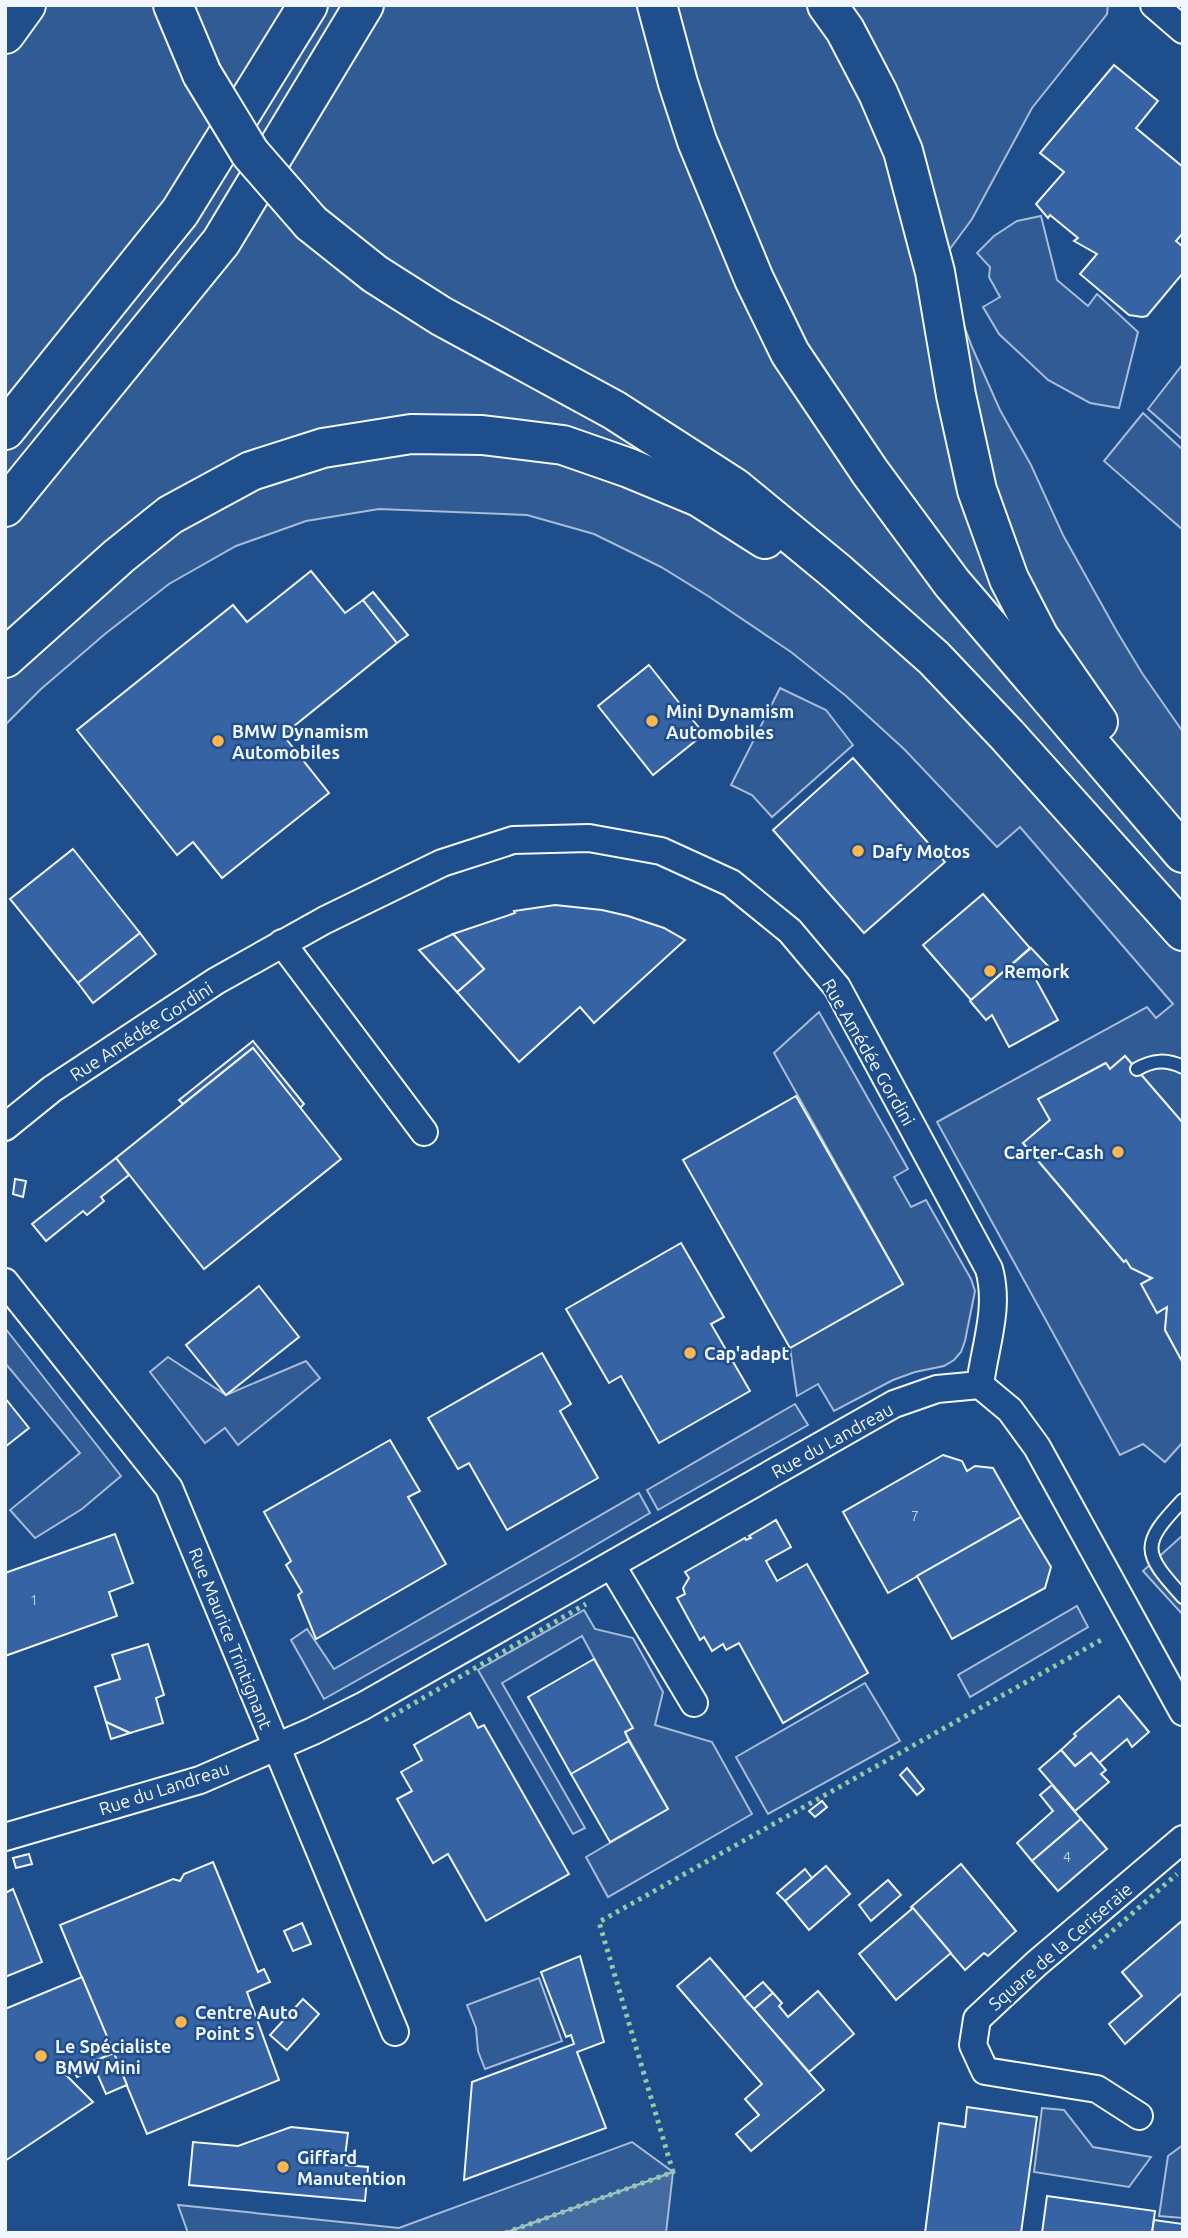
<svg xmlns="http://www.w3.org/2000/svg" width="1188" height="2238" viewBox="0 0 1188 2238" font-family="Ubuntu,sans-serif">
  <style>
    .built { fill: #305b95; stroke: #a8bbd7; stroke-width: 2 }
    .water { fill: #446ba0; stroke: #a8bbd7; stroke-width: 2 }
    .building { fill: #3563a3; stroke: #f2f6ff; stroke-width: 2 }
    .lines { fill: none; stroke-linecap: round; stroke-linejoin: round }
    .service-casing { stroke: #f2f6ff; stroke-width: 16 }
    .minor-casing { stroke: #f2f6ff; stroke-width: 30 }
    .trunk-casing { stroke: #f2f6ff; stroke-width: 42 }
    .service { stroke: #1f4e8c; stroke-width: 12 }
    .minor { stroke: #1f4e8c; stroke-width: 26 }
    .trunk { stroke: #1f4e8c; stroke-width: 38 }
    .trunk-bridge-casing { stroke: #f2f6ff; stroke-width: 42; stroke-linecap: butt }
    .trunk-bridge { stroke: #1f4e8c; stroke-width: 38 }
    .hedge { stroke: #97c8a6; stroke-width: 5; stroke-dasharray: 3.5 5; stroke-linecap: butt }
    .poi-dot { fill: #ffb74d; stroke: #1f4e8c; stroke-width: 2.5 }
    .labels { text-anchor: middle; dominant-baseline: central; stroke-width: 5; stroke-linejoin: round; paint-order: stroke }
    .number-label { font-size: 14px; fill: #c3d1e8 }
    .poi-label { font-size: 18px; font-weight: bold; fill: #f2f6ff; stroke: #1f4e8c; text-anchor: start }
    .street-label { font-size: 18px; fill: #f2f6ff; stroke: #1f4e8c }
  </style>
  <rect width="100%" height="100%" fill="#1f4e8c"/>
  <g class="built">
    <path d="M5,5H1108L1107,14L1032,108L972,219L947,253L956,304L972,347L1000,410L1031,465L1063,535L1116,630L1142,673L1183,732V1123L1125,1056L1110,1069L1105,1063L1039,1099L1050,1120L1023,1143L1123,1261L1126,1260L1131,1268L1152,1278L1142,1284L1157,1312L1167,1307L1165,1330L1183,1363V1442L1165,1462L1143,1444L1120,1455L937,1122L1147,1007L1156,1018L1173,1004L1020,827L997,847L904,749L846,696L791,652L708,596L661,567L594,534L527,515L379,509L306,521L236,546L169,584L105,634L41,689L5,725Z"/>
    <path d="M1041,216L1057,280L1088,306L1097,294L1138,332L1119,408L1090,403L1048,380L999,334L983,307L1000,297L989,277L990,267L977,253L994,236L1017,221Z"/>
    <path d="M1183,364V440L1148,409Z"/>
    <path d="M1143,413L1183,450V530L1104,461Z"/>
    <path d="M780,688L826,710L853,745L772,817L752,795L731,785Z"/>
    <path d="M819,1012L908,1169L894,1177L911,1207L926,1200L971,1279L975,1291L965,1341L961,1352L954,1360L944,1366L915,1372L893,1380L834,1411L818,1384L797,1396L790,1348L903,1284L774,1053Z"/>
    <path d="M5,1328L121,1476L82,1509L35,1538L10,1510L80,1453L5,1363Z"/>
    <path d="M168,1357L226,1395L306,1361L320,1378L238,1445L225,1428L205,1443L150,1372Z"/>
    <path d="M795,1404L808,1425L658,1510L647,1490Z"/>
    <path d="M639,1493L650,1513L572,1559L324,1699L291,1640L307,1629L334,1669Z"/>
    <path d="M1183,1535V1615L1143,1571Z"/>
    <path d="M1077,1606L1088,1627L970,1697L958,1675Z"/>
    <path d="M584,1610L595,1629L633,1638L663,1692L655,1725L712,1742L752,1814L608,1897L586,1857L668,1809L625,1732L632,1728L582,1636L502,1683L585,1828L573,1834L478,1670Z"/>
    <path d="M865,1683L900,1741L768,1814L736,1757Z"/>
    <path d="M539,1978L562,2041L485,2069L478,2051L476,2028L467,2005Z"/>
    <path d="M1042,2108L1064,2110L1093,2147L1151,2157L1129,2187L1034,2172Z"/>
    <path d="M632,2142L673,2172L505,2233H188L178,2205L399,2228Z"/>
    <path d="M1183,2145V2218L1159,2216L1168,2156Z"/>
  </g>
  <path class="water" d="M673,2172L666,2233H505Z"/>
  <g class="building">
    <path d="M1114,65L1158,101L1136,128L1183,167V233L1176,241L1183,247V273L1147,316L1142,317L1129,315L1080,274L1097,254L1074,241L1078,238L1050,215L1048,218L1036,204L1064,172L1040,153Z"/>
    <path d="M311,571L345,613L363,600L397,643L283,735L329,793L222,878L193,842L177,855L77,730L233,605L247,622Z"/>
    <path d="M373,592L408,635L397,643L363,600Z"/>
    <path d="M649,665L704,734L653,775L598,706Z"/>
    <path d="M853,758L945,862L864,933L773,830Z"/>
    <path d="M73,849L140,933L78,983L10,899Z"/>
    <path d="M983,894L1030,948L971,1000L923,945Z"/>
    <path d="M555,905L602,910L628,916L664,928L685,940L594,1023L580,1007L519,1062L457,992L484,969L453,934L515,913L514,911Z"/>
    <path d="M140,933L156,954L93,1003L78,983Z"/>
    <path d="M453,934L484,969L457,992L419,950Z"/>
    <path d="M1031,948L1048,966L1035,978L1058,1020L1009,1047L992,1015L986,1020L970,1001Z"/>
    <path d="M253,1041L304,1104L300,1108L253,1048L183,1104L179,1100Z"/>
    <path d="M253,1048L341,1159L204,1269L116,1158Z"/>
    <path d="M1125,1056L1183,1123V1363L1165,1330L1167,1307L1157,1313L1141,1284L1152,1278L1131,1268L1126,1260L1124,1262L1023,1143L1050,1120L1038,1099L1106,1063L1110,1069Z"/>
    <path d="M796,1096L903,1284L790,1348L683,1160Z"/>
    <path d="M116,1158L129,1175L101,1197L104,1201L87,1215L83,1211L46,1241L32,1224Z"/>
    <path d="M15,1179L26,1181L23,1197L13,1194Z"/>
    <path d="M681,1243L724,1317L711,1324L750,1391L659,1443L621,1376L609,1383L566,1309Z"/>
    <path d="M259,1286L299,1337L226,1395L186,1345Z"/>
    <path d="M542,1353L571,1404L560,1411L598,1478L507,1530L469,1463L458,1469L428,1418Z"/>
    <path d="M5,1398L29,1428L5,1447Z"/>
    <path d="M390,1440L420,1491L408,1497L446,1564L316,1639L298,1595L302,1592L286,1565L291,1561L264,1512Z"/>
    <path d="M943,1455L962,1461L967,1471L975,1466L993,1468L1021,1517L888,1593L843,1512Z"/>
    <path d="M1021,1517L1051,1567L1045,1588L952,1639L917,1576Z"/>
    <path d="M776,1520L791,1547L766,1561L777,1581L807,1564L868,1673L783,1723L739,1643L726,1650L723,1644L712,1651L704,1637L700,1640L677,1598L685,1594L683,1588L689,1578L685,1572L745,1538L746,1540L751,1538L749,1536Z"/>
    <path d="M115,1534L133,1583L109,1592L117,1616L5,1656V1573Z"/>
    <path d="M148,1644L164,1695L156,1698L163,1723L130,1733L106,1722L95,1687L120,1679L112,1655Z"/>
    <path d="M594,1659L633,1728L625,1732L629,1741L571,1774L528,1697Z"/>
    <path d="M1119,1696L1149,1732L1132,1747L1127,1739L1099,1763L1091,1753L1075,1766L1061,1750L1076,1736L1074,1734Z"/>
    <path d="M470,1713L478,1728L484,1725L569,1874L486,1921L448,1854L433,1863L397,1799L412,1791L401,1772L422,1760L414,1745Z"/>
    <path d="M106,1722L130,1733L111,1739Z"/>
    <path d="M629,1741L668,1809L610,1842L571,1774Z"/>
    <path d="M1061,1750L1075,1766L1091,1753L1106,1770L1101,1774L1109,1782L1075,1811L1039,1769Z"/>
    <path d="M907,1768L924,1789L917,1795L900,1775Z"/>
    <path d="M1052,1785L1081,1819L1032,1861L1017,1843L1053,1811L1040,1795Z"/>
    <path d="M822,1801L827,1807L815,1817L809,1811Z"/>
    <path d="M1081,1819L1107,1849L1058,1891L1032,1861Z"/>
    <path d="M29,1854L32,1864L16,1868L13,1858Z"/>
    <path d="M213,1862L258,1972L264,1969L270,1982L247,1992L279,2080L147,2134L60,1925L173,1879L180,1881L184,1874Z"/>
    <path d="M961,1864L1016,1931L988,1956L984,1953L965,1970L911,1907Z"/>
    <path d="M826,1866L850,1894L809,1930L785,1901Z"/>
    <path d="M805,1869L812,1878L785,1901L777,1893Z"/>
    <path d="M888,1880L901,1895L871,1921L859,1905Z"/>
    <path d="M13,1889L42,1962L5,1977V1893Z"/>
    <path d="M913,1908L951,1953L896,2000L859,1954Z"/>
    <path d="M1183,1920V1992L1125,2044L1109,2024L1142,1996L1122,1972Z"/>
    <path d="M302,1923L311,1944L293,1951L284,1931Z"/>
    <path d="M580,1956L604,2042L577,2052L606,2128L464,2180L472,2082L574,2044L571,2035L566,2037L541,1972Z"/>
    <path d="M710,1958L824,2090L751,2151L736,2134L759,2115L745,2099L762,2084L677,1986Z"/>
    <path d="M82,1977L114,2053L86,2064L90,2072L77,2077L73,2069L64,2073L93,2102L5,2161V2009Z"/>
    <path d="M763,1982L773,1993L754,2009L744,1998Z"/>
    <path d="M818,1991L854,2034L809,2072L754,2009L773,1993L782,2003L779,2006L788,2017Z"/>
    <path d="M303,1999L319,2014L287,2050L270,2035Z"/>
    <path d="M114,2053L127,2085L106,2094L92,2062Z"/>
    <path d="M967,2107L1037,2117L1021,2233H925L939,2123L965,2127Z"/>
    <path d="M291,2127L348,2133L344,2165L368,2167L365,2201L189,2185L193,2142L238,2146Z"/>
    <path d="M1047,2196L1155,2211L1152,2233H1042Z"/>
    <path d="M1154,2220L1183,2224V2233H1152Z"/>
  </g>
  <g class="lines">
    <g class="service-casing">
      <g id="service">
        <path d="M1137,1069C1153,1060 1166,1059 1183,1067"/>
        <path d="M1183,1500C1140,1545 1142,1552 1183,1597"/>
      </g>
    </g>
    <g class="minor-casing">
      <g id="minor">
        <path d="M1154,5L1183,30"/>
        <path d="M282,943L424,1132"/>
        <path d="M5,1127L52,1089L216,981L325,920L442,863L513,840L589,838L661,851L731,883L790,931L837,987L989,1269C1000,1308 985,1345 980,1385"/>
        <path d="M5,1282L169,1488L395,2032"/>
        <path d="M612,1566L694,1703"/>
        <path d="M5,1837L200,1780L313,1731L363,1706L894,1404L937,1389L980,1385L1010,1410L1037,1447L1183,1712"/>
        <path d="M1139,2116L1097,2089L985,2071L973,2045L977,2019L1036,1964L1183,1839"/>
      </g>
    </g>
    <g class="trunk-casing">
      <g id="trunk">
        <path d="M173,5L202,74"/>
        <path d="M657,5L678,83L697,141L754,279L790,353L870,472L952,583L1183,853"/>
        <path d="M827,5L845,30L878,93L903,151L935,272L956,395L977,490L1009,579L1039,637L1098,722"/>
        <path d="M5,34L26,5"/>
        <path d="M311,223L375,274L441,316L614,410L735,488L837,572L934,658L1007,735L1183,931"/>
        <path d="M5,430L180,212L308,5"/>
        <path d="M5,507L221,242L364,5"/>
        <path d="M5,658L119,556L170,515L251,471L323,448L411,434L482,435L563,445L629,468L699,497L765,539"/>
      </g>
    </g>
    <use href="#service" class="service"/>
    <use href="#minor" class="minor"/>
    <use href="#trunk" class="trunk"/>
    <g class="trunk-bridge-casing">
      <path id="trunk-bridge" d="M202,74L250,153L311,223"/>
    </g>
    <use href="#trunk-bridge" class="trunk-bridge"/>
    <g class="hedge">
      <path d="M385,1720L586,1604"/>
      <path d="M1093,1948L1177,1874"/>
      <path d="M505,2233L673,2172L599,1922L1101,1640"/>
    </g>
  </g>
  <g class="poi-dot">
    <circle cx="652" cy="721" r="7"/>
    <circle cx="218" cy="741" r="7"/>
    <circle cx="858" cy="851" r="7"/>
    <circle cx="990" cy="971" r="7"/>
    <circle cx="1118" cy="1152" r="7"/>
    <circle cx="690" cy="1353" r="7"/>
    <circle cx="181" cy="2022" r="7"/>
    <circle cx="41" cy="2056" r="7"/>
    <circle cx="283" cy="2167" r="7"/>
  </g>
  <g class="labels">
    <g class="number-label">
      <text x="915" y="1516">7</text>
      <text x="34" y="1600">1</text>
      <text x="1067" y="1857">4</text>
    </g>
    <g class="poi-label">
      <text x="666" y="711">Mini Dynamism<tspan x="666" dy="21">Automobiles</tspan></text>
      <text x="232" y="731">BMW Dynamism<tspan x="232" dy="21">Automobiles</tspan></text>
      <text x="872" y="851">Dafy Motos</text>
      <text x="1004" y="971">Remork</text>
      <text x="1104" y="1152" text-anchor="end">Carter-Cash</text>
      <text x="704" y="1353">Cap'adapt</text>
      <text x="195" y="2012">Centre Auto<tspan x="195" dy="21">Point S</tspan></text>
      <text x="55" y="2046">Le Spécialiste<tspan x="55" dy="21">BMW Mini</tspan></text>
      <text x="297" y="2157">Giffard<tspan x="297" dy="21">Manutention</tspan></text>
    </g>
    <g class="street-label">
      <text transform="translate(141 1031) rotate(-33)">Rue Amédée Gordini</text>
      <text transform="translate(869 1052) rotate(60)">Rue Amédée Gordini</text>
      <text transform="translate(832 1440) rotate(-29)">Rue du Landreau</text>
      <text transform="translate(231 1638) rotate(68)">Rue Maurice Trintignant</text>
      <text transform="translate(164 1788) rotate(-18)">Rue du Landreau</text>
      <text transform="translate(1060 1946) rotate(-41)">Square de la Ceriseraie</text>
    </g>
  </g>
  <rect width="1188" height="2238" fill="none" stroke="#f2f6ff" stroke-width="14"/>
</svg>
